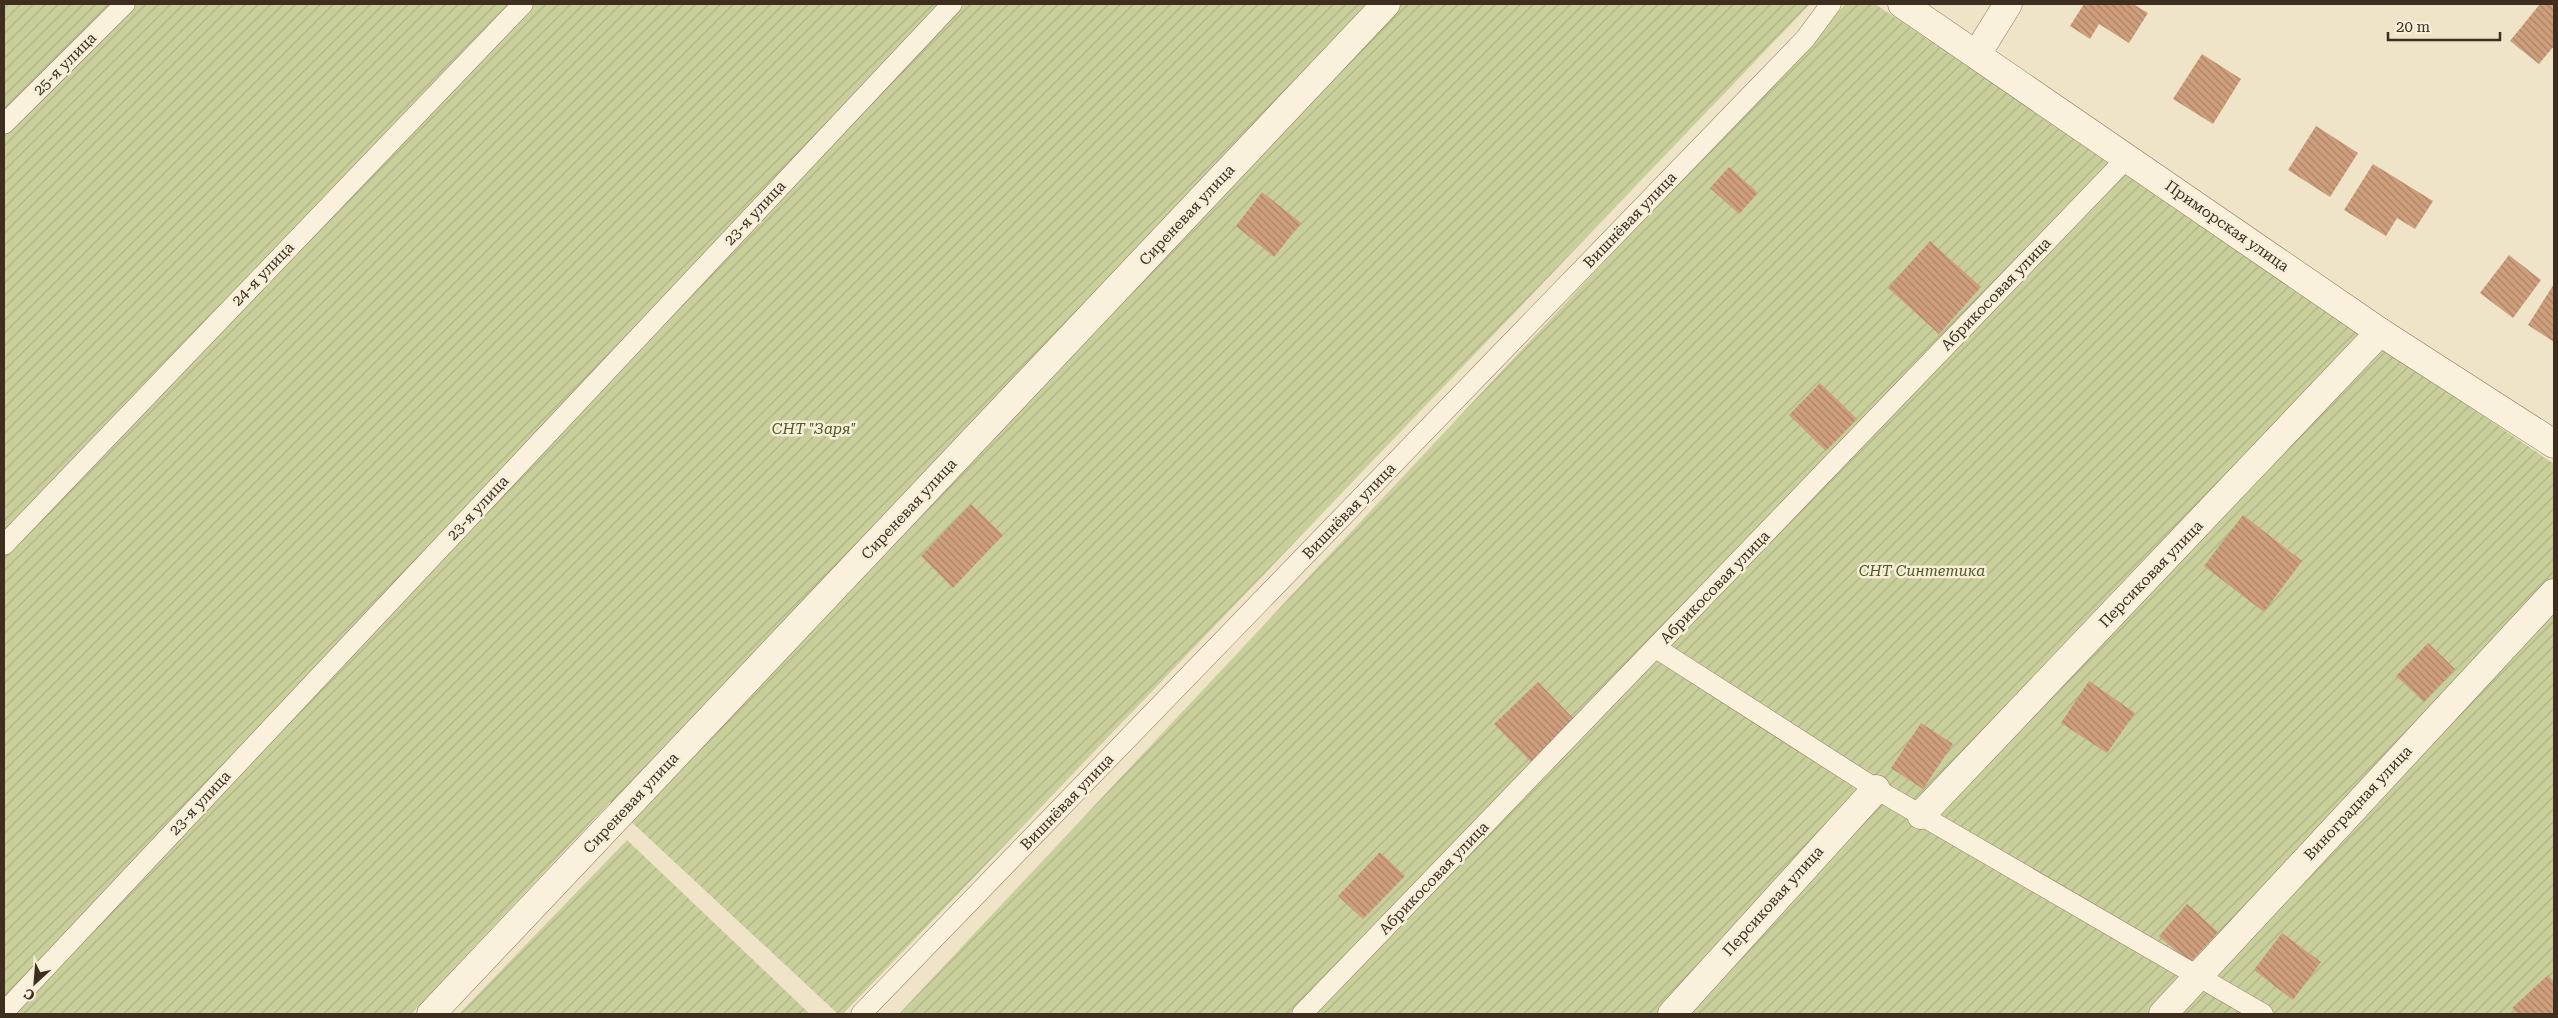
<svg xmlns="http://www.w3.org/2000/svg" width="2558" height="1018" viewBox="0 0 2558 1018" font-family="'Roboto Serif',serif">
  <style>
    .garden { fill: url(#garden-furrows) }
    .building { fill: url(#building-back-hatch) }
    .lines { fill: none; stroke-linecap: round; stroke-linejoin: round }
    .lane-casing { stroke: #8d765c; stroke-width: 21 }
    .street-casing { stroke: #8d765c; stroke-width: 29 }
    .lane { stroke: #faf1dc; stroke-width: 20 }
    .street { stroke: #faf1dc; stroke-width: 28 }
    .labels { text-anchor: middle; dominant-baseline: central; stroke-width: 5; stroke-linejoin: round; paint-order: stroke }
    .street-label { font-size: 15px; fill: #3d2e20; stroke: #f7eed8 }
    .park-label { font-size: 15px; font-style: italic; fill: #4d5a26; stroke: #f7eed8 }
  </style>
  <defs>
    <pattern id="garden-furrows" width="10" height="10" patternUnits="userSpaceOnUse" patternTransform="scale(1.25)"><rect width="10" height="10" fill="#c9cf9b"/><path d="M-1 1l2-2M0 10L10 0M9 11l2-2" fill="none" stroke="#aeb285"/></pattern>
    <pattern id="building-back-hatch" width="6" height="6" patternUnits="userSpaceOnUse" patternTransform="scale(1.25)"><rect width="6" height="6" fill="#cf9f7d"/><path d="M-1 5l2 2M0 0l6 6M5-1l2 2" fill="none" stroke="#a98266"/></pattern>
  </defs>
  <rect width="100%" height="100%" fill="#f0e4c8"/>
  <g class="garden">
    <path d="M4,4H1810L843,1014H838L610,802L411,1014H4Z"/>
    <path d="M1846,4H1875L2554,464V1014H899Z"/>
    <path d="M627,840L810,1014H459Z"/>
  </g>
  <g class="building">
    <path d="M2084,4H2133L2148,13L2129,43L2099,24L2090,39L2070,26Z"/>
    <path d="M2540,4H2554V46L2539,64L2510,41Z"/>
    <path d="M2202,54L2241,79L2213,124L2173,99Z"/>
    <path d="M2316,126L2358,153L2330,197L2288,170Z"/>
    <path d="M2373,164L2433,201L2415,229L2397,218L2386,236L2344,210Z"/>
    <path d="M1729,167L1758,193L1739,214L1710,188Z"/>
    <path d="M1262,192L1301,223L1274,257L1236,226Z"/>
    <path d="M1930,241L1981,287L1939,334L1888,288Z"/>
    <path d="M2509,255L2541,280L2513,318L2480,293Z"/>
    <path d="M2554,284V342L2528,325Z"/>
    <path d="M1820,383L1857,419L1826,451L1789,415Z"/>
    <path d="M971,504L1003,535L953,588L921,556Z"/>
    <path d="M2243,515L2302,561L2264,612L2204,566Z"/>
    <path d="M2428,643L2455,669L2424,702L2396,676Z"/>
    <path d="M2089,681L2135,713L2107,753L2061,723Z"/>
    <path d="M1538,682L1575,720L1531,762L1494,724Z"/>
    <path d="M1921,723L1953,744L1923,789L1891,768Z"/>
    <path d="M1380,852L1405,876L1363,919L1338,896Z"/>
    <path d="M2187,904L2218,932L2190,963L2159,936Z"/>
    <path d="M2282,933L2321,962L2293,1000L2254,970Z"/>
    <path d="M2548,975L2554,982V1014H2518L2512,1008Z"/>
  </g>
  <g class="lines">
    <g class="lane-casing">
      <g id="lane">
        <path d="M4,124L125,4"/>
        <path d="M4,545L523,4"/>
        <path d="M1656,648L1876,789L2263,1014"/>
        <path d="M4,1012L952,4"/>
        <path d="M861,1014L1805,39L1831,4"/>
        <path d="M1302,1014L2127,158"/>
      </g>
    </g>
    <g class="street-casing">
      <g id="street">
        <path d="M1902,4L2380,332L2554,444"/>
        <path d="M1977,54L2008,4"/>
        <path d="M1921,815L2380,332"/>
        <path d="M431,1014L1386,4"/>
        <path d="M1672,1014L1876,789"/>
        <path d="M2163,1014L2554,593"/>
      </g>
    </g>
    <use href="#lane" class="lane"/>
    <use href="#street" class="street"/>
  </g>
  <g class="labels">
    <g class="street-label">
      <text transform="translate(65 64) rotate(-45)">25-я улица</text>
      <text transform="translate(755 213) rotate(-47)">23-я улица</text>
      <text transform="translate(1187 215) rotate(-47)">Сиреневая улица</text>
      <text transform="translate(1630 220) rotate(-46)">Вишнёвая улица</text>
      <text transform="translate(2227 226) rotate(35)">Приморская улица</text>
      <text transform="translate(263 274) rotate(-46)">24-я улица</text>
      <text transform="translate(1996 294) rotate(-46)">Абрикосовая улица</text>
      <text transform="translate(478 508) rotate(-47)">23-я улица</text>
      <text transform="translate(909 509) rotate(-47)">Сиреневая улица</text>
      <text transform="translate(1349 511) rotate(-46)">Вишнёвая улица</text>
      <text transform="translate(2151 574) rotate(-46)">Персиковая улица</text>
      <text transform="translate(1715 587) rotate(-46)">Абрикосовая улица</text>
      <text transform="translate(1067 802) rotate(-46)">Вишнёвая улица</text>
      <text transform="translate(200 803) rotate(-47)">23-я улица</text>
      <text transform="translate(631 803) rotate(-47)">Сиреневая улица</text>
      <text transform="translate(2358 803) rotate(-47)">Виноградная улица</text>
      <text transform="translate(1434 878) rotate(-46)">Абрикосовая улица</text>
      <text transform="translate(1773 901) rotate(-48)">Персиковая улица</text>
    </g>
    <g class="park-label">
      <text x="814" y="429">СНТ "Заря"</text>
      <text x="1922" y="571">СНТ Синтетика</text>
    </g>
  </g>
  <rect width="2558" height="1018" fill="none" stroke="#3d2e20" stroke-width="10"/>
  <g transform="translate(35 983) rotate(206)" stroke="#f7eed8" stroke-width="4" paint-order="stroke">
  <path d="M0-4L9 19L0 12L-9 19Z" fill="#3d2e20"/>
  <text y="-8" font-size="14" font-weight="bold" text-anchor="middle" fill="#3d2e20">С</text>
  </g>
  <path d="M2388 32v8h112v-8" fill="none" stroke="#3d2e20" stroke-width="2.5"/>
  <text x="2396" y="32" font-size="15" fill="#3d2e20" stroke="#f7eed8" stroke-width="4" paint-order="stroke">20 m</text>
</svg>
